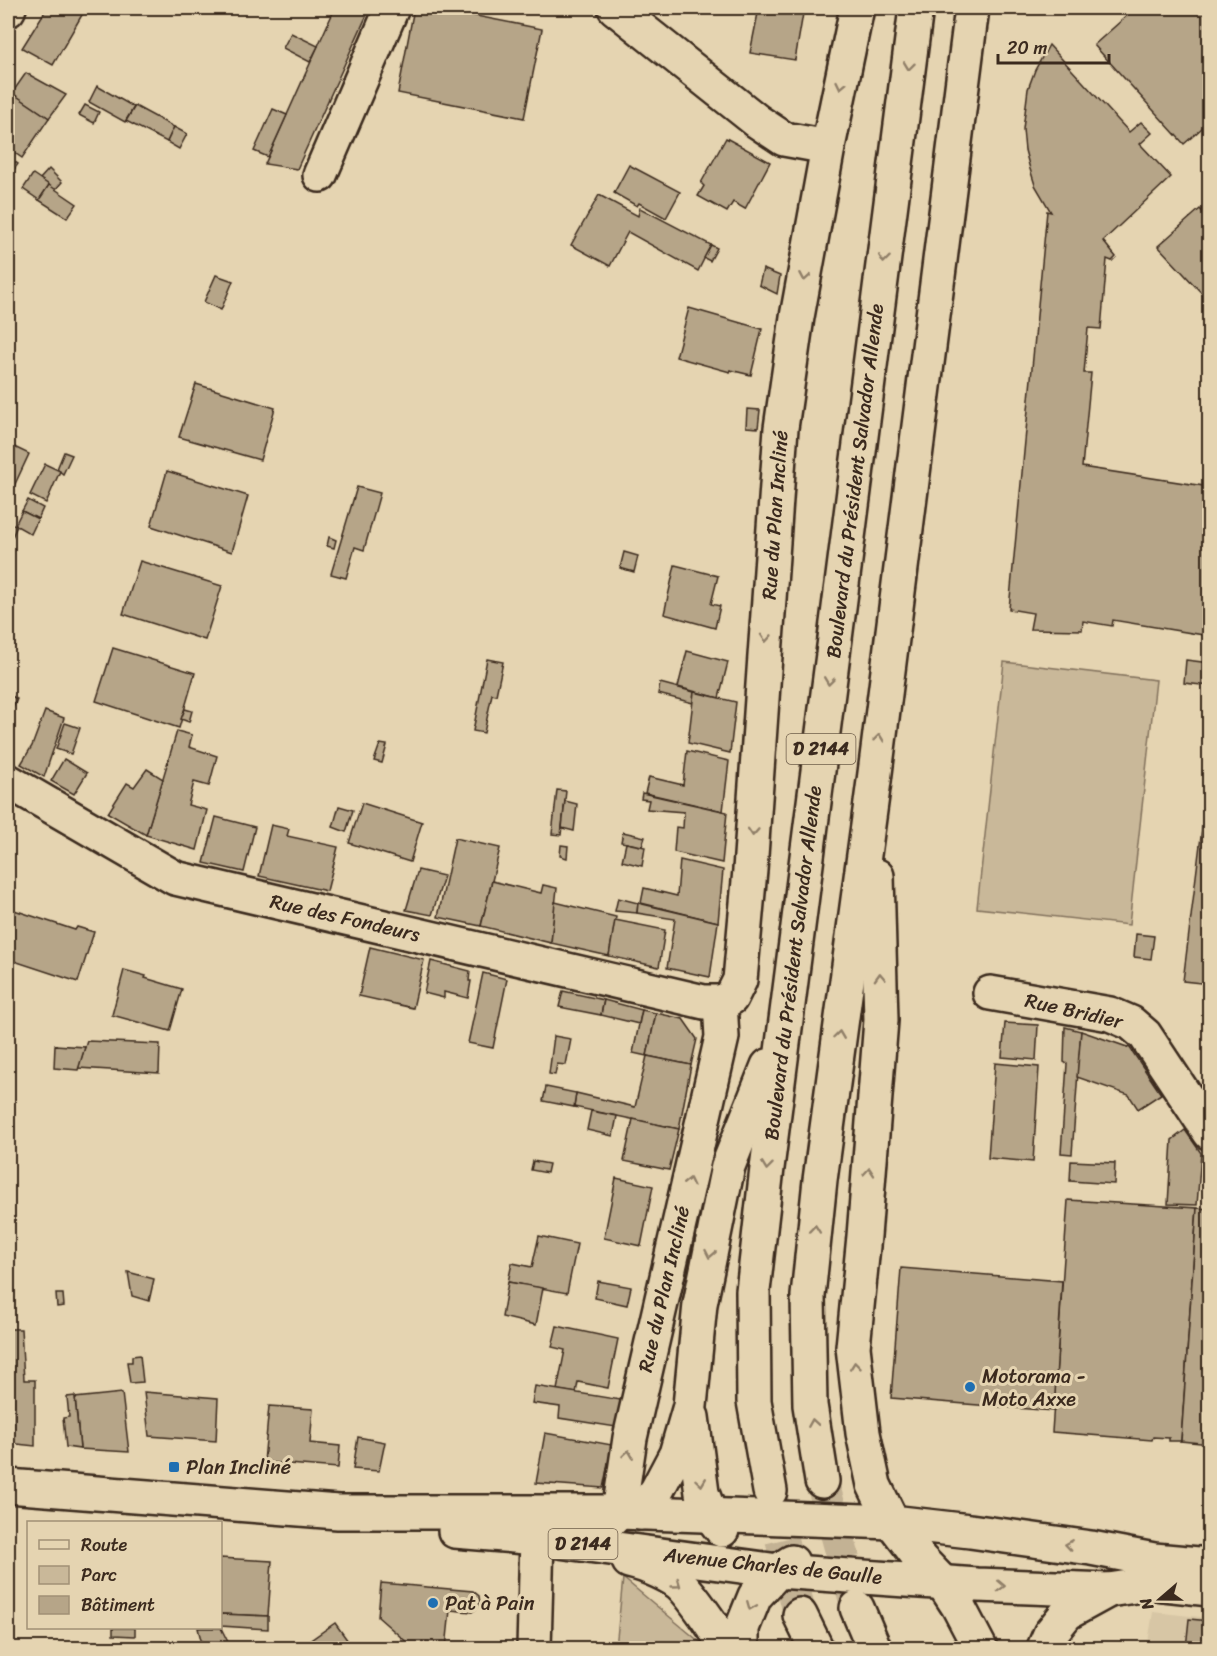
<svg xmlns="http://www.w3.org/2000/svg" width="1217" height="1656" viewBox="0 0 1217 1656" font-family="Sriracha,sans-serif">
  <style>
    .built { fill: #d7c6a5 }
    .green { fill: #c9b899; stroke: #82715c; stroke-width: 1.5 }
    .building { fill: #b6a588; stroke: #3b2a1e; stroke-width: 1.5 }
    .lines { fill: none; stroke-linecap: round; stroke-linejoin: round }
    .major-tunnel { stroke: #c3b294; stroke-width: 33; stroke-dasharray: 33 16; stroke-linecap: butt }
    .minor-casing { stroke: #3b2a1e; stroke-width: 38 }
    .major-casing { stroke: #3b2a1e; stroke-width: 38 }
    .minor { stroke: #e5d4b1; stroke-width: 33 }
    .major { stroke: #e5d4b1; stroke-width: 33 }
    .oneway { stroke: #907f68 }
    .poi-dot { fill: #1f6fb2; stroke: #e5d4b1; stroke-width: 2 }
    .labels { text-anchor: middle; dominant-baseline: central; stroke-width: 6; stroke-linejoin: round; paint-order: stroke }
    .shield { fill: #e5d4b1; stroke: #6e5d4a; stroke-width: 1.5 }
    .shield-label { font-size: 18px; font-weight: bold; fill: #3b2a1e }
    .street-label { font-size: 20px; fill: #3b2a1e; stroke: #e5d4b1 }
    .poi-label { font-size: 20px; fill: #3b2a1e; stroke: #e5d4b1; text-anchor: start }
  </style>
  <rect width="100%" height="100%" fill="#e5d4b1"/>
  <filter id="ink" filterUnits="userSpaceOnUse"><feTurbulence type="fractalNoise" baseFrequency=".0167" numOctaves="2"/><feDisplacementMap in="SourceGraphic" scale="12" xChannelSelector="R" yChannelSelector="G"/><feConvolveMatrix kernelMatrix="1 2 1 2 8 2 1 2 1" color-interpolation-filters="sRGB"/></filter>
  <g filter="url(#ink)">
    <path class="built" d="M1153,1612L1209,1618V1648H1147Z"/>
    <g class="green">
      <path d="M1004,662L1156,680L1129,925L977,908Z"/>
      <path d="M623,1578L707,1648H616Z"/>
    </g>
    <g class="building">
      <path d="M47,8H86L53,65L22,48Z"/>
      <path d="M335,8H370L297,169L265,164Z"/>
      <path d="M414,8H436L542,29L524,118L398,93Z"/>
      <path d="M759,8H804L795,60L750,53Z"/>
      <path d="M1069,8H1088L1086,14Z"/>
      <path d="M1127,8H1210V121L1184,144L1094,45L1131,12Z"/>
      <path d="M291,33L318,46L310,62L283,48Z"/>
      <path d="M1049,45L1129,132L1141,122L1152,133L1140,144L1171,177L1103,241L1116,257L1112,261L1107,259L1101,329L1088,328L1084,373H1091L1082,467L1210,487V636L1113,620L1112,626L1083,621L1082,630L1030,629L1033,613L1009,609L1047,211L1051,212L1035,185L1030,169L1025,150L1023,129L1028,89L1035,70Z"/>
      <path d="M26,73L66,95L49,118L12,93Z"/>
      <path d="M97,86L134,107L125,122L89,102Z"/>
      <path d="M12,93L49,118L22,158L8,148V100Z"/>
      <path d="M85,105L99,112L94,123L79,115Z"/>
      <path d="M135,106L174,127L167,142L126,121Z"/>
      <path d="M273,109L287,115L268,157L254,151Z"/>
      <path d="M174,127L187,134L179,149L167,142Z"/>
      <path d="M726,138L770,162L745,209L733,202L727,212L698,196L704,186L701,183Z"/>
      <path d="M8,157L18,164L8,178Z"/>
      <path d="M629,165L680,192L666,218L639,203L637,206L614,193Z"/>
      <path d="M49,169L62,182L55,190L40,179Z"/>
      <path d="M33,174L49,185L39,200L23,189Z"/>
      <path d="M49,185L77,204L67,218L39,200Z"/>
      <path d="M599,195L638,216L640,208L711,245L698,271L628,232L610,266L571,245Z"/>
      <path d="M1200,209L1210,220V302L1158,246Z"/>
      <path d="M711,245L717,248L710,261L704,258Z"/>
      <path d="M763,269L780,276L777,294L759,285Z"/>
      <path d="M216,275L233,281L221,310L204,302Z"/>
      <path d="M689,308L762,329L751,375L730,370V372L676,357Z"/>
      <path d="M196,384L275,408L260,460L179,437Z"/>
      <path d="M747,409L760,410L758,428L746,427Z"/>
      <path d="M8,444L29,454L8,499Z"/>
      <path d="M64,452L72,455L63,474L57,469Z"/>
      <path d="M45,464L60,471L46,503L30,495Z"/>
      <path d="M167,471L248,496L232,552L151,526Z"/>
      <path d="M357,487L380,493L364,550L355,547L346,578L331,574Z"/>
      <path d="M28,500L43,508L38,519L22,511Z"/>
      <path d="M22,511L38,519L31,534L15,525Z"/>
      <path d="M8,522L17,526L12,537L8,535Z"/>
      <path d="M329,537L336,540L334,548L327,546Z"/>
      <path d="M624,552L638,556L634,572L620,568Z"/>
      <path d="M140,561L222,586L205,640L123,614Z"/>
      <path d="M675,565L718,576L711,604L720,606L715,628L664,614Z"/>
      <path d="M113,648L195,673L179,728L96,701Z"/>
      <path d="M687,651L728,662L719,698L678,687Z"/>
      <path d="M487,659L503,662L496,695L492,694L484,733L473,731Z"/>
      <path d="M1186,660L1210,663V686L1184,683Z"/>
      <path d="M660,683L694,692L693,703L658,694Z"/>
      <path d="M694,692L736,702L730,753L688,743Z"/>
      <path d="M8,694L17,699L8,719Z"/>
      <path d="M185,709L192,711L189,722L181,719Z"/>
      <path d="M45,711L64,718L44,777L21,764L32,746Z"/>
      <path d="M65,723L80,728L71,754L56,749Z"/>
      <path d="M177,731L192,735L189,747L217,756L209,786L194,782L188,805L207,810L197,850L146,835Z"/>
      <path d="M380,744L387,745L382,763L374,761Z"/>
      <path d="M687,751L729,761L723,811L645,793L649,777L683,785Z"/>
      <path d="M64,759L87,773L74,794L51,781Z"/>
      <path d="M1210,764V984L1183,981Z"/>
      <path d="M147,769L163,779L146,835L108,813L127,783L134,787Z"/>
      <path d="M557,790L566,791L561,835L552,834Z"/>
      <path d="M642,793L727,812L722,863L674,852L676,827L683,828L684,812L647,809L649,800L641,799Z"/>
      <path d="M565,801L577,804L574,831L562,828Z"/>
      <path d="M362,803L422,822L410,862L349,843Z"/>
      <path d="M339,806L353,810L346,832L333,827Z"/>
      <path d="M216,817L255,827L244,872L204,863Z"/>
      <path d="M271,825L289,829L287,836L338,847L327,891L259,876Z"/>
      <path d="M623,832L645,837L642,846L621,842Z"/>
      <path d="M455,838L500,848L481,926L438,917Z"/>
      <path d="M626,843L645,847L642,866L622,861Z"/>
      <path d="M561,845L568,846L567,858L560,856Z"/>
      <path d="M680,860L723,870L718,922L641,903L644,888L677,896Z"/>
      <path d="M418,870L444,876L432,915L406,910Z"/>
      <path d="M492,881L541,893L543,885L557,888L551,943L481,926Z"/>
      <path d="M618,898L638,903L637,913L615,911Z"/>
      <path d="M555,902L616,917L609,956L551,943Z"/>
      <path d="M638,903L718,922L710,977L667,968L675,919L637,913Z"/>
      <path d="M8,908L75,930L77,927L94,932L78,982L8,959Z"/>
      <path d="M615,920L665,930L659,967L609,956Z"/>
      <path d="M1136,934L1154,936L1151,959L1134,957Z"/>
      <path d="M370,947L424,960L413,1008L359,996Z"/>
      <path d="M431,961L470,971L469,981H471L468,998L444,992V998L424,993Z"/>
      <path d="M124,970L146,976L145,978L182,989L170,1031L112,1015Z"/>
      <path d="M483,973L507,979L493,1048L468,1043Z"/>
      <path d="M563,991L604,1000L601,1015L559,1007Z"/>
      <path d="M604,1000L642,1010L639,1024L601,1015Z"/>
      <path d="M642,1010L656,1013L647,1056L633,1053Z"/>
      <path d="M656,1013L683,1019L697,1039L691,1065L647,1056Z"/>
      <path d="M1005,1023L1038,1025L1036,1060L1002,1057Z"/>
      <path d="M1065,1027L1081,1031L1072,1154L1061,1153L1067,1064L1064,1062Z"/>
      <path d="M1081,1031L1130,1048L1161,1094L1138,1109L1129,1095L1077,1077Z"/>
      <path d="M554,1036L571,1039L566,1065L557,1064L555,1075L549,1074Z"/>
      <path d="M87,1041L160,1044L159,1073L78,1068Z"/>
      <path d="M55,1045L85,1047L78,1070L54,1068Z"/>
      <path d="M647,1056L691,1065L679,1129L574,1107L576,1093L635,1107Z"/>
      <path d="M995,1063L1039,1067L1033,1162L988,1158Z"/>
      <path d="M546,1087L576,1093L574,1107L543,1101Z"/>
      <path d="M591,1111L617,1116L613,1136L587,1130Z"/>
      <path d="M633,1119L679,1129L669,1170L624,1161Z"/>
      <path d="M1185,1130L1201,1153L1197,1205L1168,1204L1172,1140Z"/>
      <path d="M533,1161L549,1164L547,1173L531,1170Z"/>
      <path d="M1071,1161L1115,1163L1114,1184L1070,1181Z"/>
      <path d="M616,1178L653,1186L641,1246L604,1238Z"/>
      <path d="M1068,1200L1197,1208L1181,1441H1169V1438L1153,1437L1152,1440L1052,1432Z"/>
      <path d="M1197,1208L1210,1209V1444L1181,1441Z"/>
      <path d="M539,1236L577,1244L567,1293L508,1282L512,1263L532,1267Z"/>
      <path d="M901,1268L1062,1281L1054,1411L891,1398Z"/>
      <path d="M128,1272L154,1279L149,1301L132,1296Z"/>
      <path d="M598,1281L631,1287L627,1305L595,1298Z"/>
      <path d="M508,1282L543,1288L536,1325L502,1317Z"/>
      <path d="M56,1294H63L64,1306L57,1307Z"/>
      <path d="M557,1326L618,1339L608,1388L578,1382L576,1393L557,1390L565,1350L552,1347Z"/>
      <path d="M8,1329H21L24,1380H35V1446L8,1443Z"/>
      <path d="M140,1355L143,1382L130,1383L127,1362H132V1356Z"/>
      <path d="M535,1386L621,1400L616,1427L559,1418L560,1407L532,1403Z"/>
      <path d="M144,1392L218,1398L216,1441L149,1436Z"/>
      <path d="M122,1393L129,1452L80,1449L75,1398Z"/>
      <path d="M75,1396V1398L80,1449L66,1447L63,1418L69,1417L67,1397Z"/>
      <path d="M269,1406L313,1409L310,1443L340,1446L338,1468L264,1462Z"/>
      <path d="M545,1433L612,1445L603,1488L536,1483Z"/>
      <path d="M358,1437L385,1442L379,1471L353,1469Z"/>
      <path d="M220,1558L272,1561L268,1616L220,1614Z"/>
      <path d="M381,1583L473,1591L479,1596L480,1603L478,1607L472,1612L450,1610L446,1648H420L410,1645L378,1617Z"/>
      <path d="M220,1614L268,1616V1629L221,1626Z"/>
      <path d="M1189,1619L1210,1621V1648H1186Z"/>
      <path d="M335,1623L353,1648H313L308,1642Z"/>
      <path d="M220,1626L231,1648H203L198,1628H220Z"/>
      <path d="M113,1628H135V1636L113,1635Z"/>
    </g>
    <g class="lines">
      <g class="major-tunnel">
        <path d="M822,1481L856,1603"/>
        <path d="M770,1492L800,1615"/>
      </g>
      <g class="minor-casing">
        <g id="minor">
          <path d="M615,8L757,121L784,139L828,147"/>
          <path d="M8,10L9,8"/>
          <path d="M320,175L392,8"/>
          <path d="M8,781L175,878L704,1002H720L731,998L740,980L750,870L781,428L797,317L828,147L857,8"/>
          <path d="M990,993L1110,1014L1131,1023L1145,1035L1210,1133"/>
          <path d="M594,1528L611,1520L619,1512L630,1438L722,1037L720,1002"/>
          <path d="M534,1648L537,1538"/>
        </g>
      </g>
      <g class="major-casing">
        <g id="major">
          <path d="M877,876L881,1020L864,1236L853,1347L863,1433L874,1485L892,1522L921,1560L943,1583L958,1606L980,1648"/>
          <path d="M692,1417L702,1493L711,1516L722,1530"/>
          <path d="M822,1481L810,1405L808,1296L820,1180L874,781L972,8"/>
          <path d="M8,1486L338,1512H619L892,1522L970,1531L1091,1548L1154,1560L1210,1565"/>
          <path d="M770,1491L754,1401L753,1291L767,1168L916,8"/>
          <path d="M640,1513L657,1490L676,1454L690,1406L700,1304L728,1166L768,1066"/>
          <path d="M455,1531L537,1538L778,1571L977,1585L1109,1590L1155,1583L1210,1589"/>
          <path d="M629,1561C644,1564 675,1577 684,1588C700,1606 714,1629 728,1648"/>
          <path d="M857,1608L874,1648"/>
          <path d="M800,1615L816,1648"/>
          <path d="M742,1648V1628L755,1596L778,1571L792,1562"/>
          <path d="M1044,1648L1050,1634L1067,1613L1109,1590"/>
        </g>
      </g>
      <use href="#minor" class="minor"/>
      <use href="#major" class="major"/>
    </g>
    <defs><path id="oneway-chevron" d="M-2-3.5L2.5 0L-2 3.5" fill="none" stroke-width="1.6" stroke-linecap="round" stroke-linejoin="round" transform="scale(1.5)"/></defs>
    <g class="oneway">
      <use href="#oneway-chevron" transform="translate(909 66) rotate(97)"/>
      <use href="#oneway-chevron" transform="translate(841 85) rotate(102)"/>
      <use href="#oneway-chevron" transform="translate(884 259) rotate(97)"/>
      <use href="#oneway-chevron" transform="translate(805 277) rotate(100)"/>
      <use href="#oneway-chevron" transform="translate(766 638) rotate(94)"/>
      <use href="#oneway-chevron" transform="translate(829 681) rotate(97)"/>
      <use href="#oneway-chevron" transform="translate(879 738) rotate(-83)"/>
      <use href="#oneway-chevron" transform="translate(753 832) rotate(94)"/>
      <use href="#oneway-chevron" transform="translate(880 977) rotate(-92)"/>
      <use href="#oneway-chevron" transform="translate(839 1035) rotate(-82)"/>
      <use href="#oneway-chevron" transform="translate(767 1166) rotate(97)"/>
      <use href="#oneway-chevron" transform="translate(869 1172) rotate(-85)"/>
      <use href="#oneway-chevron" transform="translate(689 1182) rotate(-77)"/>
      <use href="#oneway-chevron" transform="translate(815 1229) rotate(-84)"/>
      <use href="#oneway-chevron" transform="translate(710 1254) rotate(101)"/>
      <use href="#oneway-chevron" transform="translate(855 1366) rotate(-96)"/>
      <use href="#oneway-chevron" transform="translate(813 1423) rotate(-99)"/>
      <use href="#oneway-chevron" transform="translate(628 1454) rotate(-82)"/>
      <use href="#oneway-chevron" transform="translate(701 1482) rotate(82)"/>
      <use href="#oneway-chevron" transform="translate(1069 1545) rotate(-172)"/>
      <use href="#oneway-chevron" transform="translate(677 1584) rotate(36)"/>
      <use href="#oneway-chevron" transform="translate(1001 1586) rotate(2)"/>
      <use href="#oneway-chevron" transform="translate(751 1606) rotate(112)"/>
    </g>
  </g>
  <g class="poi-dot">
    <circle cx="970" cy="1387" r="6"/>
    <rect x="168" y="1461" width="12" height="12" rx="3"/>
    <circle cx="433" cy="1603" r="6"/>
  </g>
  <g class="labels">
    <g class="shield">
      <rect x="786.5" y="734" width="69" height="30" rx="4.5"/>
      <rect x="548.5" y="1529" width="69" height="30" rx="4.5"/>
    </g>
    <g class="shield-label">
      <text x="821" y="749">D 2144</text>
      <text x="583" y="1544">D 2144</text>
    </g>
    <g class="street-label">
      <text transform="translate(855 481) rotate(-83)">Boulevard du Président Salvador Allende</text>
      <text transform="translate(775 515) rotate(-86)">Rue du Plan Incliné</text>
      <text transform="translate(345 918) rotate(13)">Rue des Fondeurs</text>
      <text transform="translate(793 963) rotate(-83)">Boulevard du Président Salvador Allende</text>
      <text transform="translate(1074 1011) rotate(13)">Rue Bridier</text>
      <text transform="translate(664 1289) rotate(-77)">Rue du Plan Incliné</text>
      <text transform="translate(773 1566) rotate(6)">Avenue Charles de Gaulle</text>
    </g>
    <g class="poi-label">
      <text x="982" y="1376">Motorama -<tspan x="982" dy="23">Moto Axxe</tspan></text>
      <text x="186" y="1467">Plan Incliné</text>
      <text x="445" y="1603">Pat à Pain</text>
    </g>
  </g>
  <rect width="1217" height="1656" fill="none" stroke="#e5d4b1" stroke-width="30"/>
  <rect x="15" y="15" width="1187" height="1626" fill="none" stroke="#3b2a1e" stroke-width="2" filter="url(#ink)"/>
  <rect x="27" y="1521" width="195" height="108" fill="#e5d4b1" stroke="#a19076" stroke-width="1.5"/>
  <rect x="39" y="1540" width="30" height="9" fill="#e5d4b1" stroke="#a19076" stroke-width="1.5"/>
  <text x="81" y="1551" font-size="18" fill="#3b2a1e">Route</text>
  <rect x="39" y="1566" width="30" height="18" fill="#c9b899" stroke="#a19076" stroke-width="1.5"/>
  <text x="81" y="1581" font-size="18" fill="#3b2a1e">Parc</text>
  <rect x="39" y="1596" width="30" height="18" fill="#b6a588" stroke="#a19076" stroke-width="1.5"/>
  <text x="81" y="1611" font-size="18" fill="#3b2a1e">Bâtiment</text>
  <g transform="translate(1160 1599) rotate(250)" stroke="#e5d4b1" stroke-width="4.5" paint-order="stroke">
  <path d="M0-4.5L10 22L0 15L-10 22Z" fill="#3b2a1e"/>
  <text y="-9" font-size="16" font-weight="bold" text-anchor="middle" fill="#3b2a1e">N</text>
  </g>
  <path d="M998 54v9h111v-9" fill="none" stroke="#3b2a1e" stroke-width="3"/>
  <text x="1007" y="54" font-size="18" fill="#3b2a1e" stroke="#e5d4b1" stroke-width="4.5" paint-order="stroke">20 m</text>
</svg>
